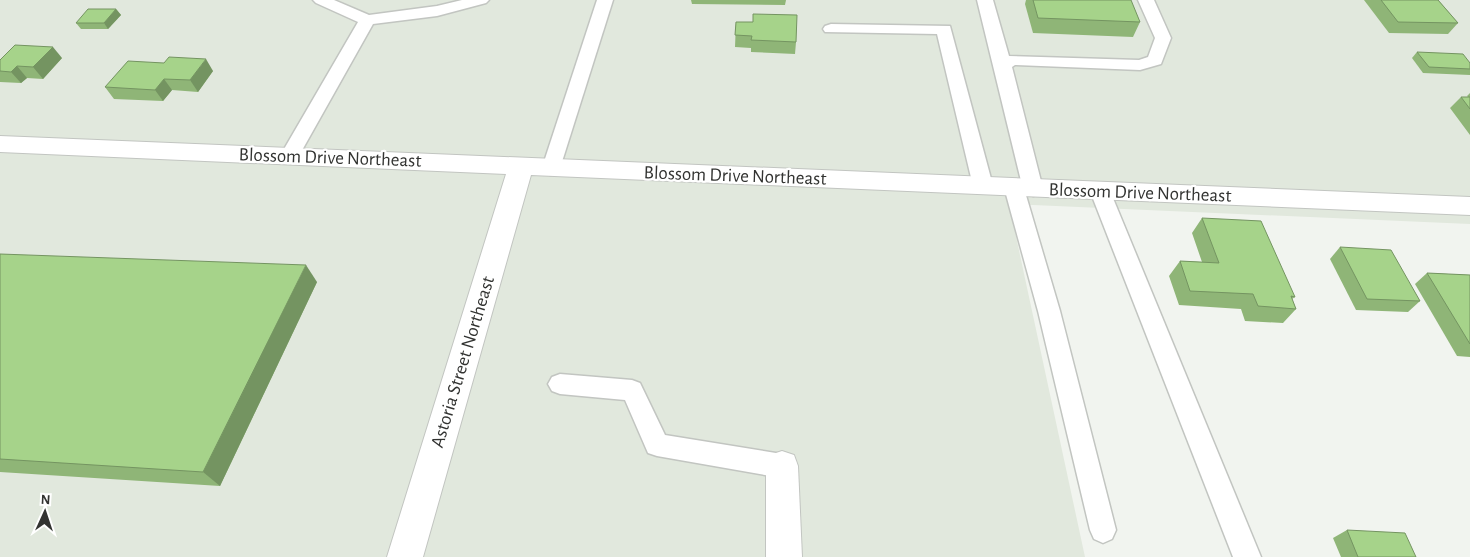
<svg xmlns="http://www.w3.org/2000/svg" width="1470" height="557" viewBox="0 0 1470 557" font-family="'Alegreya Sans',sans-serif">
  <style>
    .built { fill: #e1e8dd }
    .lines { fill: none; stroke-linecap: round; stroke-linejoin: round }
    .lane-casing { stroke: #c2c5c1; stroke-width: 3 }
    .street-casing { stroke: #c2c5c1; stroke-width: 2 }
    .secondary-casing { stroke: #c2c5c1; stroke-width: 2 }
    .lane { fill: #fff; fill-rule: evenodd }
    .street { fill: #fff; fill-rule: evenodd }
    .secondary { fill: #fff; fill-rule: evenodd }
    .wall { fill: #8fb577 }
    .shaded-wall { fill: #749461 }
    .building { fill: #a6d38a; stroke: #749461 }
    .labels { text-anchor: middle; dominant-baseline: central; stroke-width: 4.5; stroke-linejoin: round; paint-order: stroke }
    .street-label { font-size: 19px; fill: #323331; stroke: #fff }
  </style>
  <rect width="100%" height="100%" fill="#f1f4ef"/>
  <path class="built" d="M0,0H1470V224L1009,204L1085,557H0Z"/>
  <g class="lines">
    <g class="lane-casing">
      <g id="lane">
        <path d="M313,0H334L369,15L437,6L462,0H489L486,3L437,16L373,24L296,161L289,162L282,161L280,156L358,22L316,3Z"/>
        <path d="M597,0H613L560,168L558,173L551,175L544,173L542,168Z"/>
        <path d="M977,0H993L1009,56L1139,60L1148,57L1155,38L1138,0H1154L1171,38L1161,64L1140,70L1015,65L1012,67L1043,189L1040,194L1033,196L1025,192L1060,311L1116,530L1112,539L1103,543L1094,539L1090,530L1038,311L1004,187L1007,182L1014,180L1021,182L1022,185Z"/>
        <path d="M831,24L950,26L993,186L990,191L983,193L976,191L973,186L937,34L825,32L823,29L825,26Z"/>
        <path d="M1100,184L1107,186L1110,191L1261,557H1233L1090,191L1093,186Z"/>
        <path d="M560,374L632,380L640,383L665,435L782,454L791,458L795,466L791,474L782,478L657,456L648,453L625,400L560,394L552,391L548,384L552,377Z"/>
      </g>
    </g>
    <g class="street-casing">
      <path id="street" d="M782,451L794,455L798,466L802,557H766V466L770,455Z"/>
    </g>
    <g class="secondary-casing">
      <path id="secondary" d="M0,136L1470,197V215L531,175L423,557H387L506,174L0,152Z"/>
    </g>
    <use href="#lane" class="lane"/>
    <use href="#street" class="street"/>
    <use href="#secondary" class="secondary"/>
  </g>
  <g class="wall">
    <path d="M691,0H786L785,5L692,4Z"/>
    <path d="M1026,0H1033L1140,22L1133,37L1033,33L1025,4Z"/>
    <path d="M1364,0H1438L1458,23L1448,34L1389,33Z"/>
    <path d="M116,9L121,15L108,29H81L76,23Z"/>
    <path d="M736,22L796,42L795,54L751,52V48L735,47Z"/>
    <path d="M1417,52L1470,63V75L1423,73L1412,58Z"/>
    <path d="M62,58L43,79L27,78L21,83L0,82V60Z"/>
    <path d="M164,63L213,71L198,92L172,90L163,101L114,99L105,87Z"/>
    <path d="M1470,93V135L1450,108L1461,97H1468L1467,96Z"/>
    <path d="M1202,218L1295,297L1292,299L1296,309L1283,323L1245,321L1241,309L1179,305L1169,276L1180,261L1202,262L1192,233Z"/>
    <path d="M1340,247L1420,301L1408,312L1356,310L1330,259Z"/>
    <path d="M0,254L317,282L220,486L0,472Z"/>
    <path d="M1427,273L1470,275V357L1457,356L1415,284Z"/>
    <path d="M1347,530L1416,557H1341L1333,538Z"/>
  </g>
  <g class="shaded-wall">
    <path d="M116,9L121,15L108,29L104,23Z"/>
    <path d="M53,47L62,58L43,79L33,67Z"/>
    <path d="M206,59L213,71L198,92L190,80Z"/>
    <path d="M17,66L27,78L21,83L11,72Z"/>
    <path d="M164,79L172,90L163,101L155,90Z"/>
    <path d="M306,265L317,282L220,486L203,472Z"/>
  </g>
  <g class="building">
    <path d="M1033,0H1131L1140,22L1038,18Z"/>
    <path d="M1381,0H1438L1458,23L1398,22Z"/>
    <path d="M88,9H116L104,23H76Z"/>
    <path d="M753,14L797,15L796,42L751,40L752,36L735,35L736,22H753Z"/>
    <path d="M15,45L53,47L33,67L17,66L11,72L0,71V60Z"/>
    <path d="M1417,52L1463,54L1470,63V69L1429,67Z"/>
    <path d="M169,57L206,59L190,80L164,79L155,90L105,87L128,61L164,63Z"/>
    <path d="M1461,97H1470V109Z"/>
    <path d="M1202,218L1261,221L1295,297L1291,296L1296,309L1258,306L1253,294L1190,291L1180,261L1219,263Z"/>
    <path d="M1340,247L1391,250L1420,301L1367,299Z"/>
    <path d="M0,254L306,265L203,472L0,459Z"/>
    <path d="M1427,273L1470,275V344Z"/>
    <path d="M1347,530L1405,533L1416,557H1358Z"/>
  </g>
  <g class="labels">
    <g class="street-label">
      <text transform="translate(330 158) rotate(2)">Blossom Drive Northeast</text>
      <text transform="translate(735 176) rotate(2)">Blossom Drive Northeast</text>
      <text transform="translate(1140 193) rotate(2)">Blossom Drive Northeast</text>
      <text transform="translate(463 362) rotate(-73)">Astoria Street Northeast</text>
    </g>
  </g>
  <g transform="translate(45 512) rotate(3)" stroke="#ffffff" stroke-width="4" paint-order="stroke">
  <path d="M0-4L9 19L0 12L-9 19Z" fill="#323331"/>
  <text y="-8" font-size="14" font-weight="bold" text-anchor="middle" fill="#323331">N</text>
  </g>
</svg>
